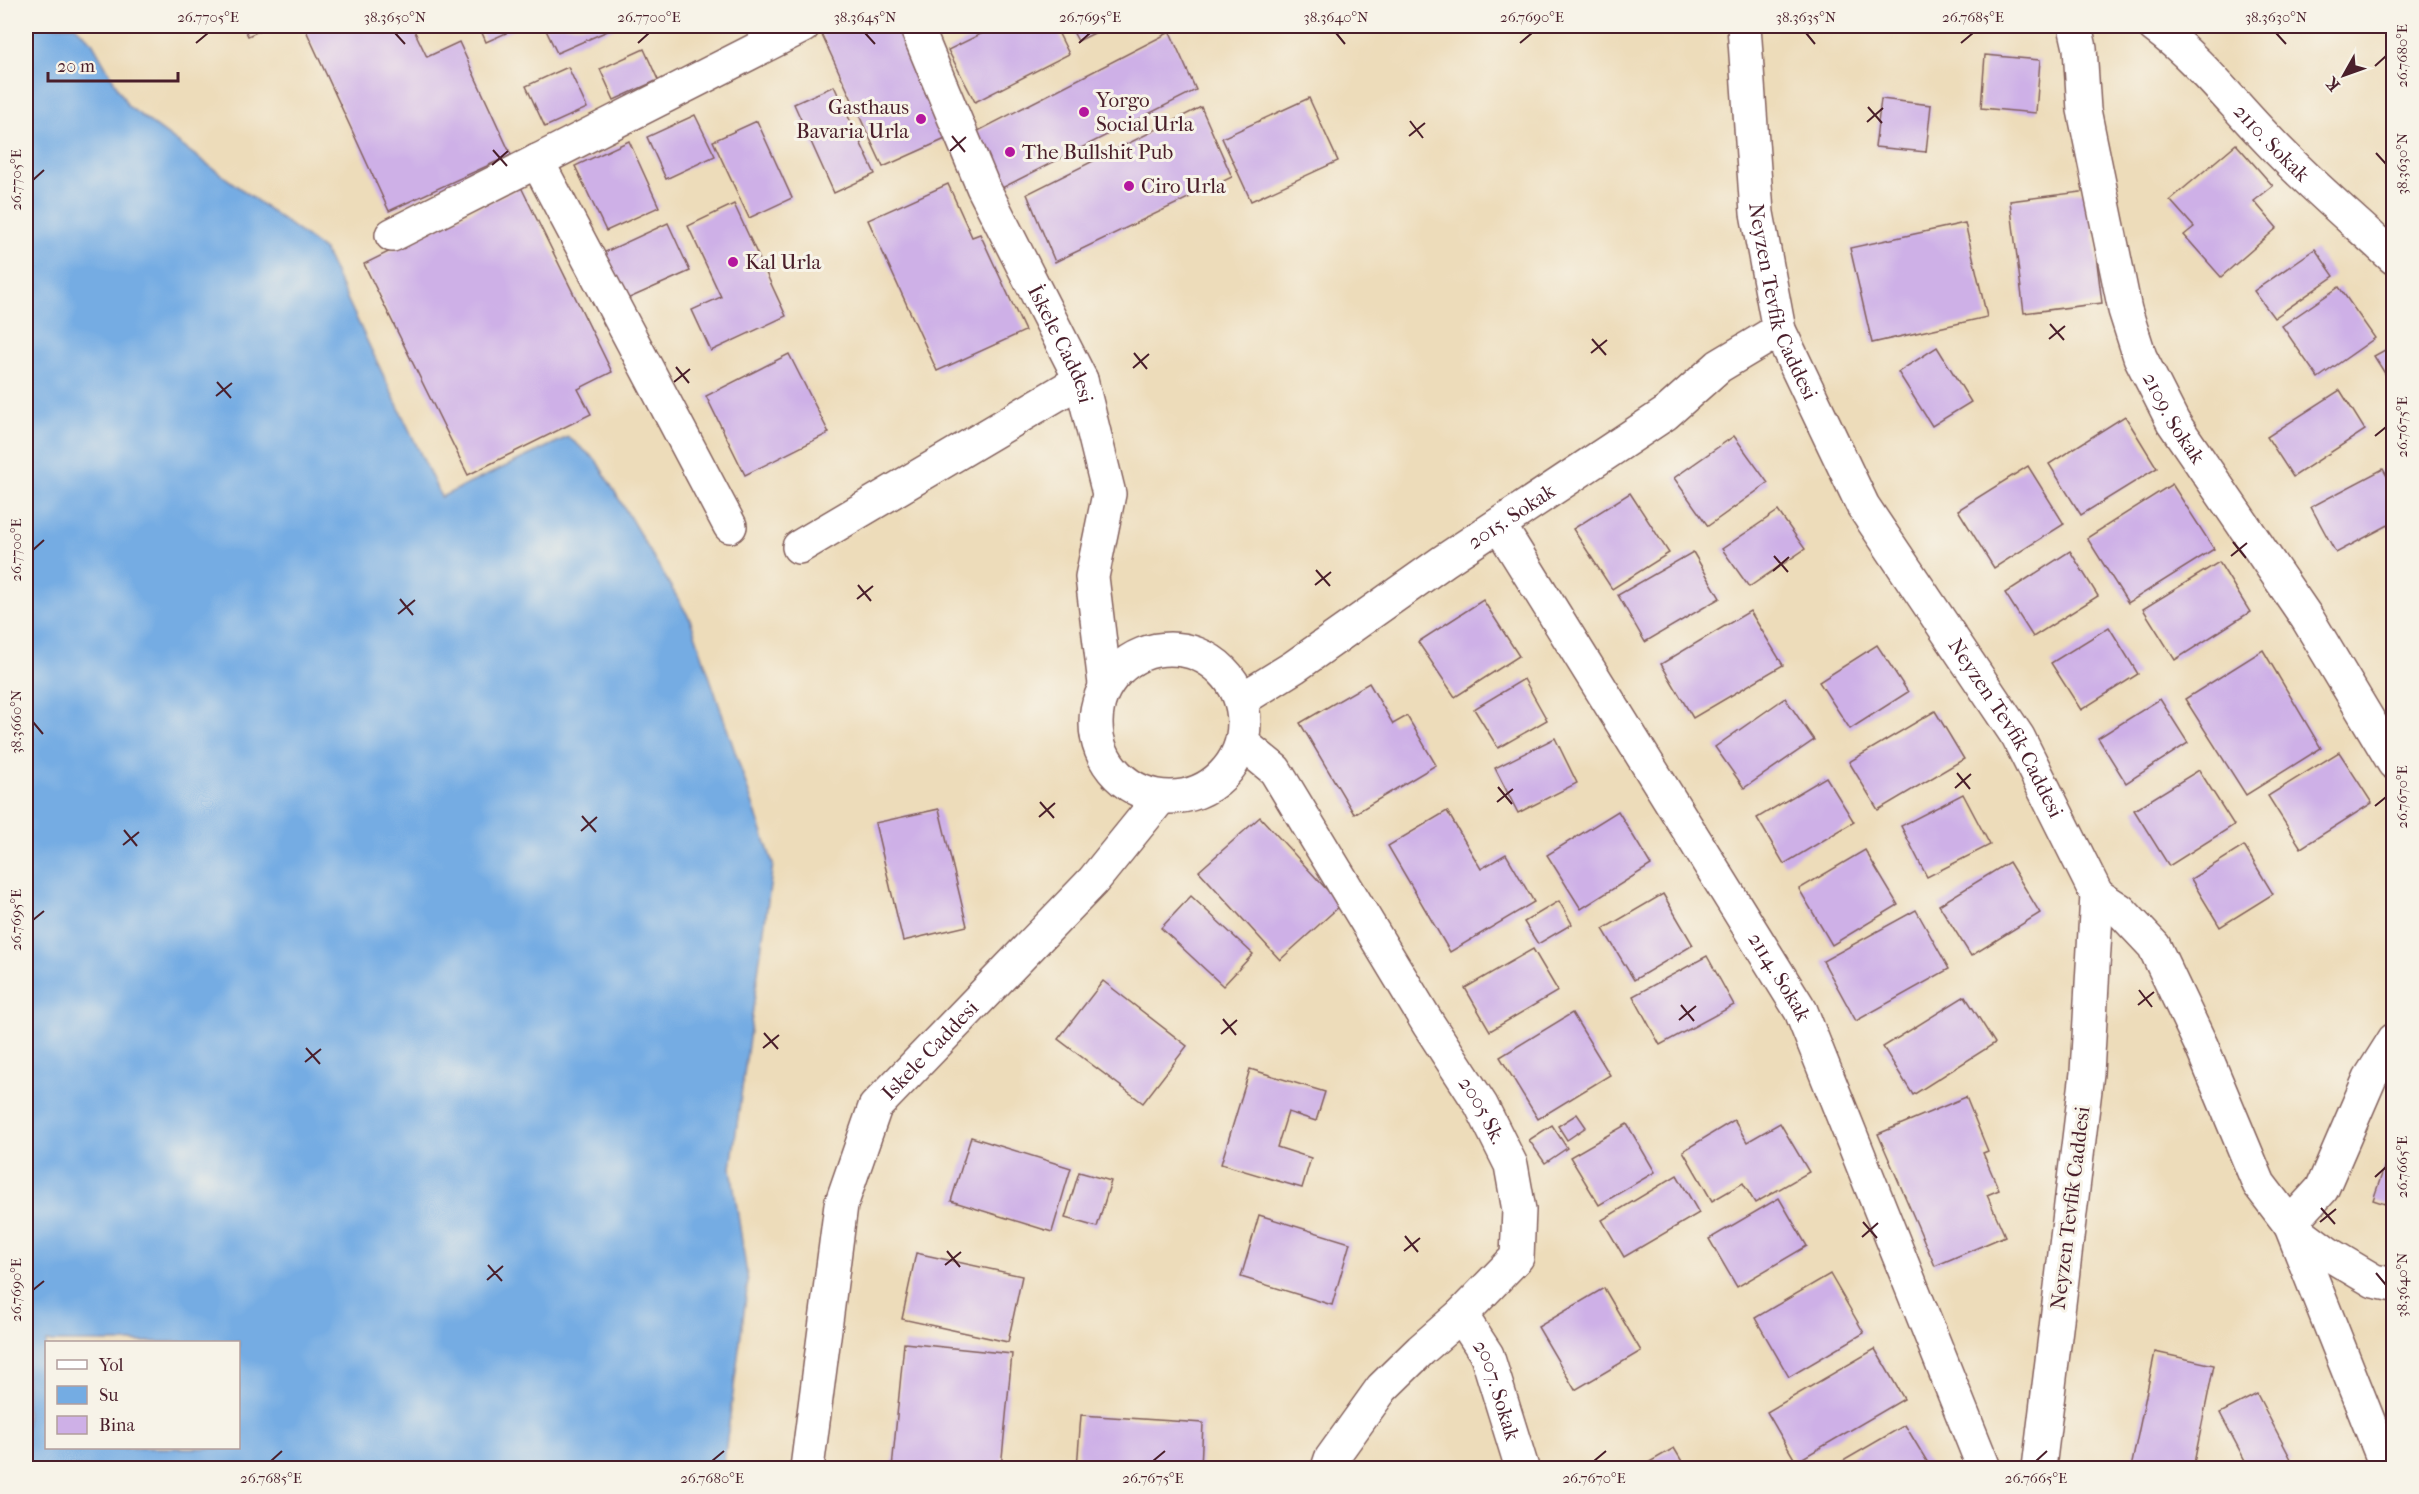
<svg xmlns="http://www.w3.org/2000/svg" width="2419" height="1494" viewBox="0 0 2419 1494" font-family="'IM FELL French Canon',serif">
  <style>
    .water { fill: #74ace3; stroke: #5f6687; stroke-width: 1.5; fill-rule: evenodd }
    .building { fill: #ceb0e7 }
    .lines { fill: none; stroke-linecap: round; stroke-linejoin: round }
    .minor-casing { stroke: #83615d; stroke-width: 36 }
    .minor { stroke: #fff; stroke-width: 33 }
    .ticks { fill: none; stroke: #4a1f2b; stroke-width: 2 }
    .poi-dot { fill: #b5179e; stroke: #f7f3e8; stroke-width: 2 }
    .labels { text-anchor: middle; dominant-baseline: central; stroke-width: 6; stroke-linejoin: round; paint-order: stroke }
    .poi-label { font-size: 21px; fill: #4a1f2b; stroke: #f7f3e8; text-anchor: start }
    .street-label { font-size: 21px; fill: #4a1f2b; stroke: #f7f3e8 }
    .neatline { fill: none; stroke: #4a1f2b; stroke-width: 2 }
    .ticks-label { font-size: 15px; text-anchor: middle; fill: #4a1f2b }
  </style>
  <rect width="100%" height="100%" fill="#f7f3e8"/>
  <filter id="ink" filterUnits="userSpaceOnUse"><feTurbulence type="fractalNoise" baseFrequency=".0167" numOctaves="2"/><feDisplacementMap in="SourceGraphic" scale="12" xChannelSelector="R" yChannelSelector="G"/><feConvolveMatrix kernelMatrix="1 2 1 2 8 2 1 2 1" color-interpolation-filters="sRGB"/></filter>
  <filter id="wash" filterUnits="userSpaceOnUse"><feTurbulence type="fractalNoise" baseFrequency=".008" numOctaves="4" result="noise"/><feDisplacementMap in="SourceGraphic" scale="24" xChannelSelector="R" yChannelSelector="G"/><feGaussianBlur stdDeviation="1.35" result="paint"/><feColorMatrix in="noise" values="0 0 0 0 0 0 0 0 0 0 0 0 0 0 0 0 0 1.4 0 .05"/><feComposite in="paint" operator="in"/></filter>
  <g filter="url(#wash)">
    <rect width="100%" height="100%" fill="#eddcba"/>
    <path class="water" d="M26,26H75L92,42L128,106L324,250L441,497L568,437L596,460L690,619L773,864L731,1168L748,1282L723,1468H26ZM46,1342H238V1448H46Z"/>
    <g id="blocks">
      <g class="building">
        <path d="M243,26H270L248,36Z"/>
        <path d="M304,26H412L427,57L459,42L511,155L389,211Z"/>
        <path d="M479,26H522L486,42Z"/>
        <path d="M544,26H619L557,53Z"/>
        <path d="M832,26H902L952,136L883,167L820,31Z"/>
        <path d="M997,26H1055L1069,54L975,102L948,50Z"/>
        <path d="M1070,26H1109L1078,41Z"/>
        <path d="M1851,26H1895V27L1851,29Z"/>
        <path d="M1170,32L1196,90L1002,188L974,133Z"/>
        <path d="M644,49L658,80L614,100L600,69Z"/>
        <path d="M1985,55L2040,60L2036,113L1981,108Z"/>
        <path d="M568,67L587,108L545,127L526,86Z"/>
        <path d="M834,86L875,174L834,193L794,104Z"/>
        <path d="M1309,98L1338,161L1251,201L1222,138Z"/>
        <path d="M1881,99L1931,105L1926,152L1875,147Z"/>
        <path d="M1201,107L1232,177L1055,262L1027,194Z"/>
        <path d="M695,115L715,156L666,179L647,137Z"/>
        <path d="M757,121L792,198L749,218L713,141Z"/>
        <path d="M629,141L659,207L606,231L575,166Z"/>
        <path d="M2236,144L2273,186L2254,201L2277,228L2221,277L2184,235L2194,227L2170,200Z"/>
        <path d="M948,184L972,237L980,234L1025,331L937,371L868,220Z"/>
        <path d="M521,187L612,372L578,389L591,414L468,475L364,264Z"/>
        <path d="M2088,191L2102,303L2024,313L2010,201Z"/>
        <path d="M734,204L786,316L711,351L692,310L721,297L688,226Z"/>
        <path d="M668,223L690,271L625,300L603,253Z"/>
        <path d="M1965,223L1987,317L1872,343L1850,248Z"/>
        <path d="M2315,249L2334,276L2274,318L2254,291Z"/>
        <path d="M2339,287L2375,338L2318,378L2282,326Z"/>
        <path d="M2394,345V388L2374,356Z"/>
        <path d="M1937,347L1971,402L1932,426L1898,372Z"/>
        <path d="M789,354L829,433L745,475L706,396Z"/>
        <path d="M2340,390L2365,430L2293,477L2267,437Z"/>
        <path d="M2125,416L2157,468L2081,515L2049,464Z"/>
        <path d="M1734,436L1768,483L1708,526L1674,478Z"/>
        <path d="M2028,466L2064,524L1994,568L1958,510Z"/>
        <path d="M2383,469L2394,489V522L2336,553L2311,507Z"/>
        <path d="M2172,484L2214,549L2128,603L2087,538Z"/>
        <path d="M1630,493L1669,553L1612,589L1573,529Z"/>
        <path d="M1778,511L1805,549L1749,587L1722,549Z"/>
        <path d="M2070,551L2098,596L2033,637L2005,593Z"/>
        <path d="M1693,552L1720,598L1645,642L1618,595Z"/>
        <path d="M2219,562L2250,612L2175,660L2143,609Z"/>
        <path d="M1483,600L1519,656L1455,697L1418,642Z"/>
        <path d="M1750,611L1783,665L1693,718L1661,664Z"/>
        <path d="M2109,627L2138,674L2081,710L2051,663Z"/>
        <path d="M1877,645L1908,692L1850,729L1819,682Z"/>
        <path d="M2263,650L2321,748L2246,795L2185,699Z"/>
        <path d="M1524,679L1547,720L1498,748L1474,709Z"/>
        <path d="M1369,683L1393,724L1407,716L1436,765L1354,814L1300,723Z"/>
        <path d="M1785,698L1814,740L1744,788L1715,747Z"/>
        <path d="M2160,699L2188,743L2126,783L2098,738Z"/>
        <path d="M1935,711L1964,759L1878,810L1849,762Z"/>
        <path d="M1555,738L1577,783L1518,813L1495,768Z"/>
        <path d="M2339,752L2372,803L2301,848L2268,796Z"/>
        <path d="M2199,770L2234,825L2169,866L2134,810Z"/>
        <path d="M1826,777L1854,822L1784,864L1757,818Z"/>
        <path d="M1963,794L1990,845L1927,877L1901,826Z"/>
        <path d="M939,809L967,926L903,941L875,823Z"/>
        <path d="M1447,811L1481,869L1506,854L1534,902L1450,952L1388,846Z"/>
        <path d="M1618,811L1651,865L1581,909L1547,855Z"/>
        <path d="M1260,817L1341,905L1280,960L1199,871Z"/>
        <path d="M2244,846L2273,894L2220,927L2191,879Z"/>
        <path d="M1865,850L1898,905L1832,945L1799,889Z"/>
        <path d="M2009,862L2040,913L1971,956L1939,905Z"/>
        <path d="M1663,894L1693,945L1634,980L1603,929Z"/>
        <path d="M1191,896L1253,954L1223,986L1161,928Z"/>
        <path d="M1559,901L1572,924L1538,944L1524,922Z"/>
        <path d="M1916,910L1949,969L1856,1021L1823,961Z"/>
        <path d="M1533,949L1558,991L1490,1031L1465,988Z"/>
        <path d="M1707,956L1734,1005L1660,1045L1633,996Z"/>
        <path d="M1103,981L1187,1046L1143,1103L1058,1039Z"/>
        <path d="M1965,996L1995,1043L1913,1095L1883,1047Z"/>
        <path d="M1572,1013L1610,1075L1538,1119L1500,1057Z"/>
        <path d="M1250,1069L1325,1092L1316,1121L1288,1112L1277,1147L1311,1158L1302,1188L1221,1164Z"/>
        <path d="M1966,1097L1988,1151L1983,1153L1999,1190L1987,1195L2005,1236L1935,1266L1878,1134Z"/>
        <path d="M1577,1114L1586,1127L1567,1140L1558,1126Z"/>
        <path d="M1734,1120L1747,1142L1780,1123L1809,1172L1755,1203L1743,1183L1712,1201L1683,1151Z"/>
        <path d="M1627,1124L1655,1172L1599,1205L1570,1157Z"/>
        <path d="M1552,1125L1567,1148L1545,1163L1529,1140Z"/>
        <path d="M971,1137L1071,1168L1052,1232L951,1201Z"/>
        <path d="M2393,1142H2394V1207L2373,1200Z"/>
        <path d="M1079,1172L1111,1181L1097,1227L1065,1218Z"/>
        <path d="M1677,1175L1699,1213L1624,1257L1602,1220Z"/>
        <path d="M1779,1198L1807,1246L1737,1287L1709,1239Z"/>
        <path d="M1259,1215L1350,1243L1332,1305L1241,1277Z"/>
        <path d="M916,1253L1022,1276L1008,1342L902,1319Z"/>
        <path d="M1830,1274L1864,1333L1789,1377L1755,1318Z"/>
        <path d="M1604,1288L1641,1351L1575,1390L1538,1327Z"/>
        <path d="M904,1343L1012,1354L1001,1468H892Z"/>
        <path d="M1875,1349L1904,1399L1796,1462L1767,1412Z"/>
        <path d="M2155,1352L2214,1365L2193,1468H2131Z"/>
        <path d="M2257,1394L2292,1461L2278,1468H2249L2220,1413Z"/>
        <path d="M1081,1415L1203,1423L1201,1468H1077Z"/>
        <path d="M1905,1425L1931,1468H1831Z"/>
        <path d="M1674,1448L1686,1468H1639Z"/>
      </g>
    </g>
  </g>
  <g filter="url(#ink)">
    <use href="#blocks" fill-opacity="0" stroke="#83615d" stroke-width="1.5"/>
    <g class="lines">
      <g class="minor-casing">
        <g id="minor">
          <path id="s1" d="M916,26L983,187L1081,380L1109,494L1092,577L1105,684"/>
          <path id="s2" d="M1744,26L1757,213L1779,330L1863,506L2018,737L2097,895L2087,1073L2039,1468"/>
          <path id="s3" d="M2075,26L2080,48L2084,110L2125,310L2140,357L2173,422L2307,618L2394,763"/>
          <path id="s4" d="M2154,26C2199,59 2231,102 2270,142C2309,183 2353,220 2394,258"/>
          <path d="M537,161L730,526"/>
          <path d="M392,235L803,26"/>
          <path id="s5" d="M1499,525L1801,1011L1984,1468"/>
          <path d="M799,547L1081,380"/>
          <circle cx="1170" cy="723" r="74"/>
          <path id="s6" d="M1241,700L1294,667L1444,561L1665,414L1719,366L1779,330"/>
          <path id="s7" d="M1242,743L1275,770L1429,1025L1481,1105L1511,1165L1519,1210L1517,1257L1461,1315L1421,1350L1382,1388L1331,1459L1328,1468"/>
          <path d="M2097,895L2120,910L2154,946L2201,1045L2259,1184L2291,1226L2327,1253L2374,1281L2394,1285"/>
          <path id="s8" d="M1461,1315L1487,1355L1522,1468"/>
          <path id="s9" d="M807,1468L841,1205L875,1107L1093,881L1161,797"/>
          <path d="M2387,1468L2290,1224L2322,1189L2370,1078L2394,1040"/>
        </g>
      </g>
      <use href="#minor" class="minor"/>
    </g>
  </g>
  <path class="ticks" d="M395,33L405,44M865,33L875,44M1336,33L1345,44M1806,33L1815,44M2276,33L2286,44M196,43L208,33M638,43L649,33M1079,43L1090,33M1520,43L1532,33M1961,43L1973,33M2375,66L2386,56M1868,107L1882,123M1410,121L1423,138M1867,122L1883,108M952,136L965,152M1409,136L1425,123M493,150L507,166M950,151L966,137M2376,153L2386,164M492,165L508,151M33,180L44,170M2050,324L2064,340M1592,339L1606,355M2049,339L2065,326M1134,353L1147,369M1591,353L1607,340M676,367L689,383M1133,368L1149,354M217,382L231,398M674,382L690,369M216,396L232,383M2375,436L2386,427M2233,542L2246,558M33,550L44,540M1774,556L1788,572M2231,556L2247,543M1316,570L1330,586M1773,571L1789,557M858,585L871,601M1315,585L1331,572M400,599L413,615M857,599L873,586M398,614L415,600M33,722L43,734M1957,773L1970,789M1498,787L1512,804M1955,788L1971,774M1040,802L1054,818M1497,802L1513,789M2375,806L2386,797M582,816L596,832M1039,817L1055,803M124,830L137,846M581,831L597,817M123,845L139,832M33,920L44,911M2139,990L2152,1007M1681,1005L1694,1021M2138,1005L2154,992M1223,1019L1236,1035M1679,1020L1696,1006M764,1033L778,1049M1221,1034L1237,1020M306,1048L320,1064M763,1048L779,1035M305,1062L321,1049M2375,1177L2386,1167M2321,1208L2335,1224M1863,1222L1877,1238M2320,1222L2336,1209M1405,1236L1418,1252M1862,1237L1878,1223M947,1251L960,1267M1404,1251L1420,1238M488,1265L502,1281M945,1265L961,1252M2376,1273L2386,1285M487,1280L503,1266M33,1290L44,1281M271,1461L282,1451M712,1461L724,1451M1153,1461L1165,1451M1594,1461L1606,1451M2036,1461L2047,1451"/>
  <g class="poi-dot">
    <circle cx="1084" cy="112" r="6"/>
    <circle cx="921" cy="119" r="6"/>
    <circle cx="1010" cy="152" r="6"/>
    <circle cx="1129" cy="186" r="6"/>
    <circle cx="733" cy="262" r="6"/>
  </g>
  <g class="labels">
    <g class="poi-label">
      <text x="1096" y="100">Yorgo<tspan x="1096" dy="24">Social Urla</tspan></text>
      <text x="909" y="107" text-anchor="end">Gasthaus<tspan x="909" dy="24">Bavaria Urla</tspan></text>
      <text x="1022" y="152">The Bullshit Pub</text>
      <text x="1141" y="186">Ciro Urla</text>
      <text x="745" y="262">Kal Urla</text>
    </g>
    <g class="street-label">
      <text stroke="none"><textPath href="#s4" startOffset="166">2110. Sokak</textPath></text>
      <text stroke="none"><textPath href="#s2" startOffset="280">Neyzen Tevfik Caddesi</textPath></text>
      <text stroke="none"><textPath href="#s1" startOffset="350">İskele Caddesi</textPath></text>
      <text stroke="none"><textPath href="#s3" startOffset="408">2109. Sokak</textPath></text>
      <text stroke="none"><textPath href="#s6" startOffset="327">2015. Sokak</textPath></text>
      <text stroke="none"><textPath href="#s2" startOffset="766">Neyzen Tevfik Caddesi</textPath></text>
      <text stroke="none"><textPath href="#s5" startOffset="532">2114. Sokak</textPath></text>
      <text stroke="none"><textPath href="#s9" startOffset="448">Iskele Caddesi</textPath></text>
      <text stroke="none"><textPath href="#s7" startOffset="441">2005 Sk.</textPath></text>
      <text transform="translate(2070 1208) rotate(-83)">Neyzen Tevfik Caddesi</text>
      <text stroke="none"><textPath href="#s8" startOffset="84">2007. Sokak</textPath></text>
    </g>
  </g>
  <rect width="2419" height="1494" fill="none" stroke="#f7f3e8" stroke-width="66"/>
  <rect x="45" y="1341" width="195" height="108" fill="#f7f3e8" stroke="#b29e9c" stroke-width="1.5"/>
  <rect x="57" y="1360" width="30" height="9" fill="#ffffff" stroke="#b29e9c" stroke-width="1.5"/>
  <text x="99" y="1371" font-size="18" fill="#4a1f2b">Yol</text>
  <rect x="57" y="1386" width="30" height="18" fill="#74ace3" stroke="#b29e9c" stroke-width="1.5"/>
  <text x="99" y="1401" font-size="18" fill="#4a1f2b">Su</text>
  <rect x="57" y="1416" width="30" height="18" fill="#ceb0e7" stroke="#b29e9c" stroke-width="1.5"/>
  <text x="99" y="1431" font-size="18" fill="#4a1f2b">Bina</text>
  <g transform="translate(2344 75) rotate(230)" stroke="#f7f3e8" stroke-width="4.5" paint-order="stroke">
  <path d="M0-4.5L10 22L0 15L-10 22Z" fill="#4a1f2b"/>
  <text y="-9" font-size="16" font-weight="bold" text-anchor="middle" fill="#4a1f2b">K</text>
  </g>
  <path d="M48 72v9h130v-9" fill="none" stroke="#4a1f2b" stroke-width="3"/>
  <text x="57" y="72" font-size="18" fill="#4a1f2b" stroke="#f7f3e8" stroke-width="4.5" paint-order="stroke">20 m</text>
  <rect x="33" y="33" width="2353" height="1428" class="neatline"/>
  <g class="ticks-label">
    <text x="208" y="22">26.7705°E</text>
    <text x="395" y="22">38.3650°N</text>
    <text x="649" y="22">26.7700°E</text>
    <text x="865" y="22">38.3645°N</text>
    <text x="1090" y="22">26.7695°E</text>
    <text x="1336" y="22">38.3640°N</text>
    <text x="1532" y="22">26.7690°E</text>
    <text x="1806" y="22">38.3635°N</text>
    <text x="1973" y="22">26.7685°E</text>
    <text x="2276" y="22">38.3630°N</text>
    <text transform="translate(2402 56) rotate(-90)" y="5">26.7680°E</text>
    <text transform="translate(2402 164) rotate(-90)" y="5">38.3630°N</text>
    <text transform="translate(16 180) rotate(-90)" y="5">26.7705°E</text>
    <text transform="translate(2402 427) rotate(-90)" y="5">26.7675°E</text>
    <text transform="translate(16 550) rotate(-90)" y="5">26.7700°E</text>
    <text transform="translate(16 722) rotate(-90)" y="5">38.3660°N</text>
    <text transform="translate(2402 797) rotate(-90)" y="5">26.7670°E</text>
    <text transform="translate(16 920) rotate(-90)" y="5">26.7695°E</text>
    <text transform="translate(2402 1167) rotate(-90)" y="5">26.7665°E</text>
    <text transform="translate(2402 1285) rotate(-90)" y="5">38.3640°N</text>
    <text transform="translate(16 1290) rotate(-90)" y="5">26.7690°E</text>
    <text x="271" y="1483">26.7685°E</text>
    <text x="712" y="1483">26.7680°E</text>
    <text x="1153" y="1483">26.7675°E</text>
    <text x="1594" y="1483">26.7670°E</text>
    <text x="2036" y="1483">26.7665°E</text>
  </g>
</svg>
